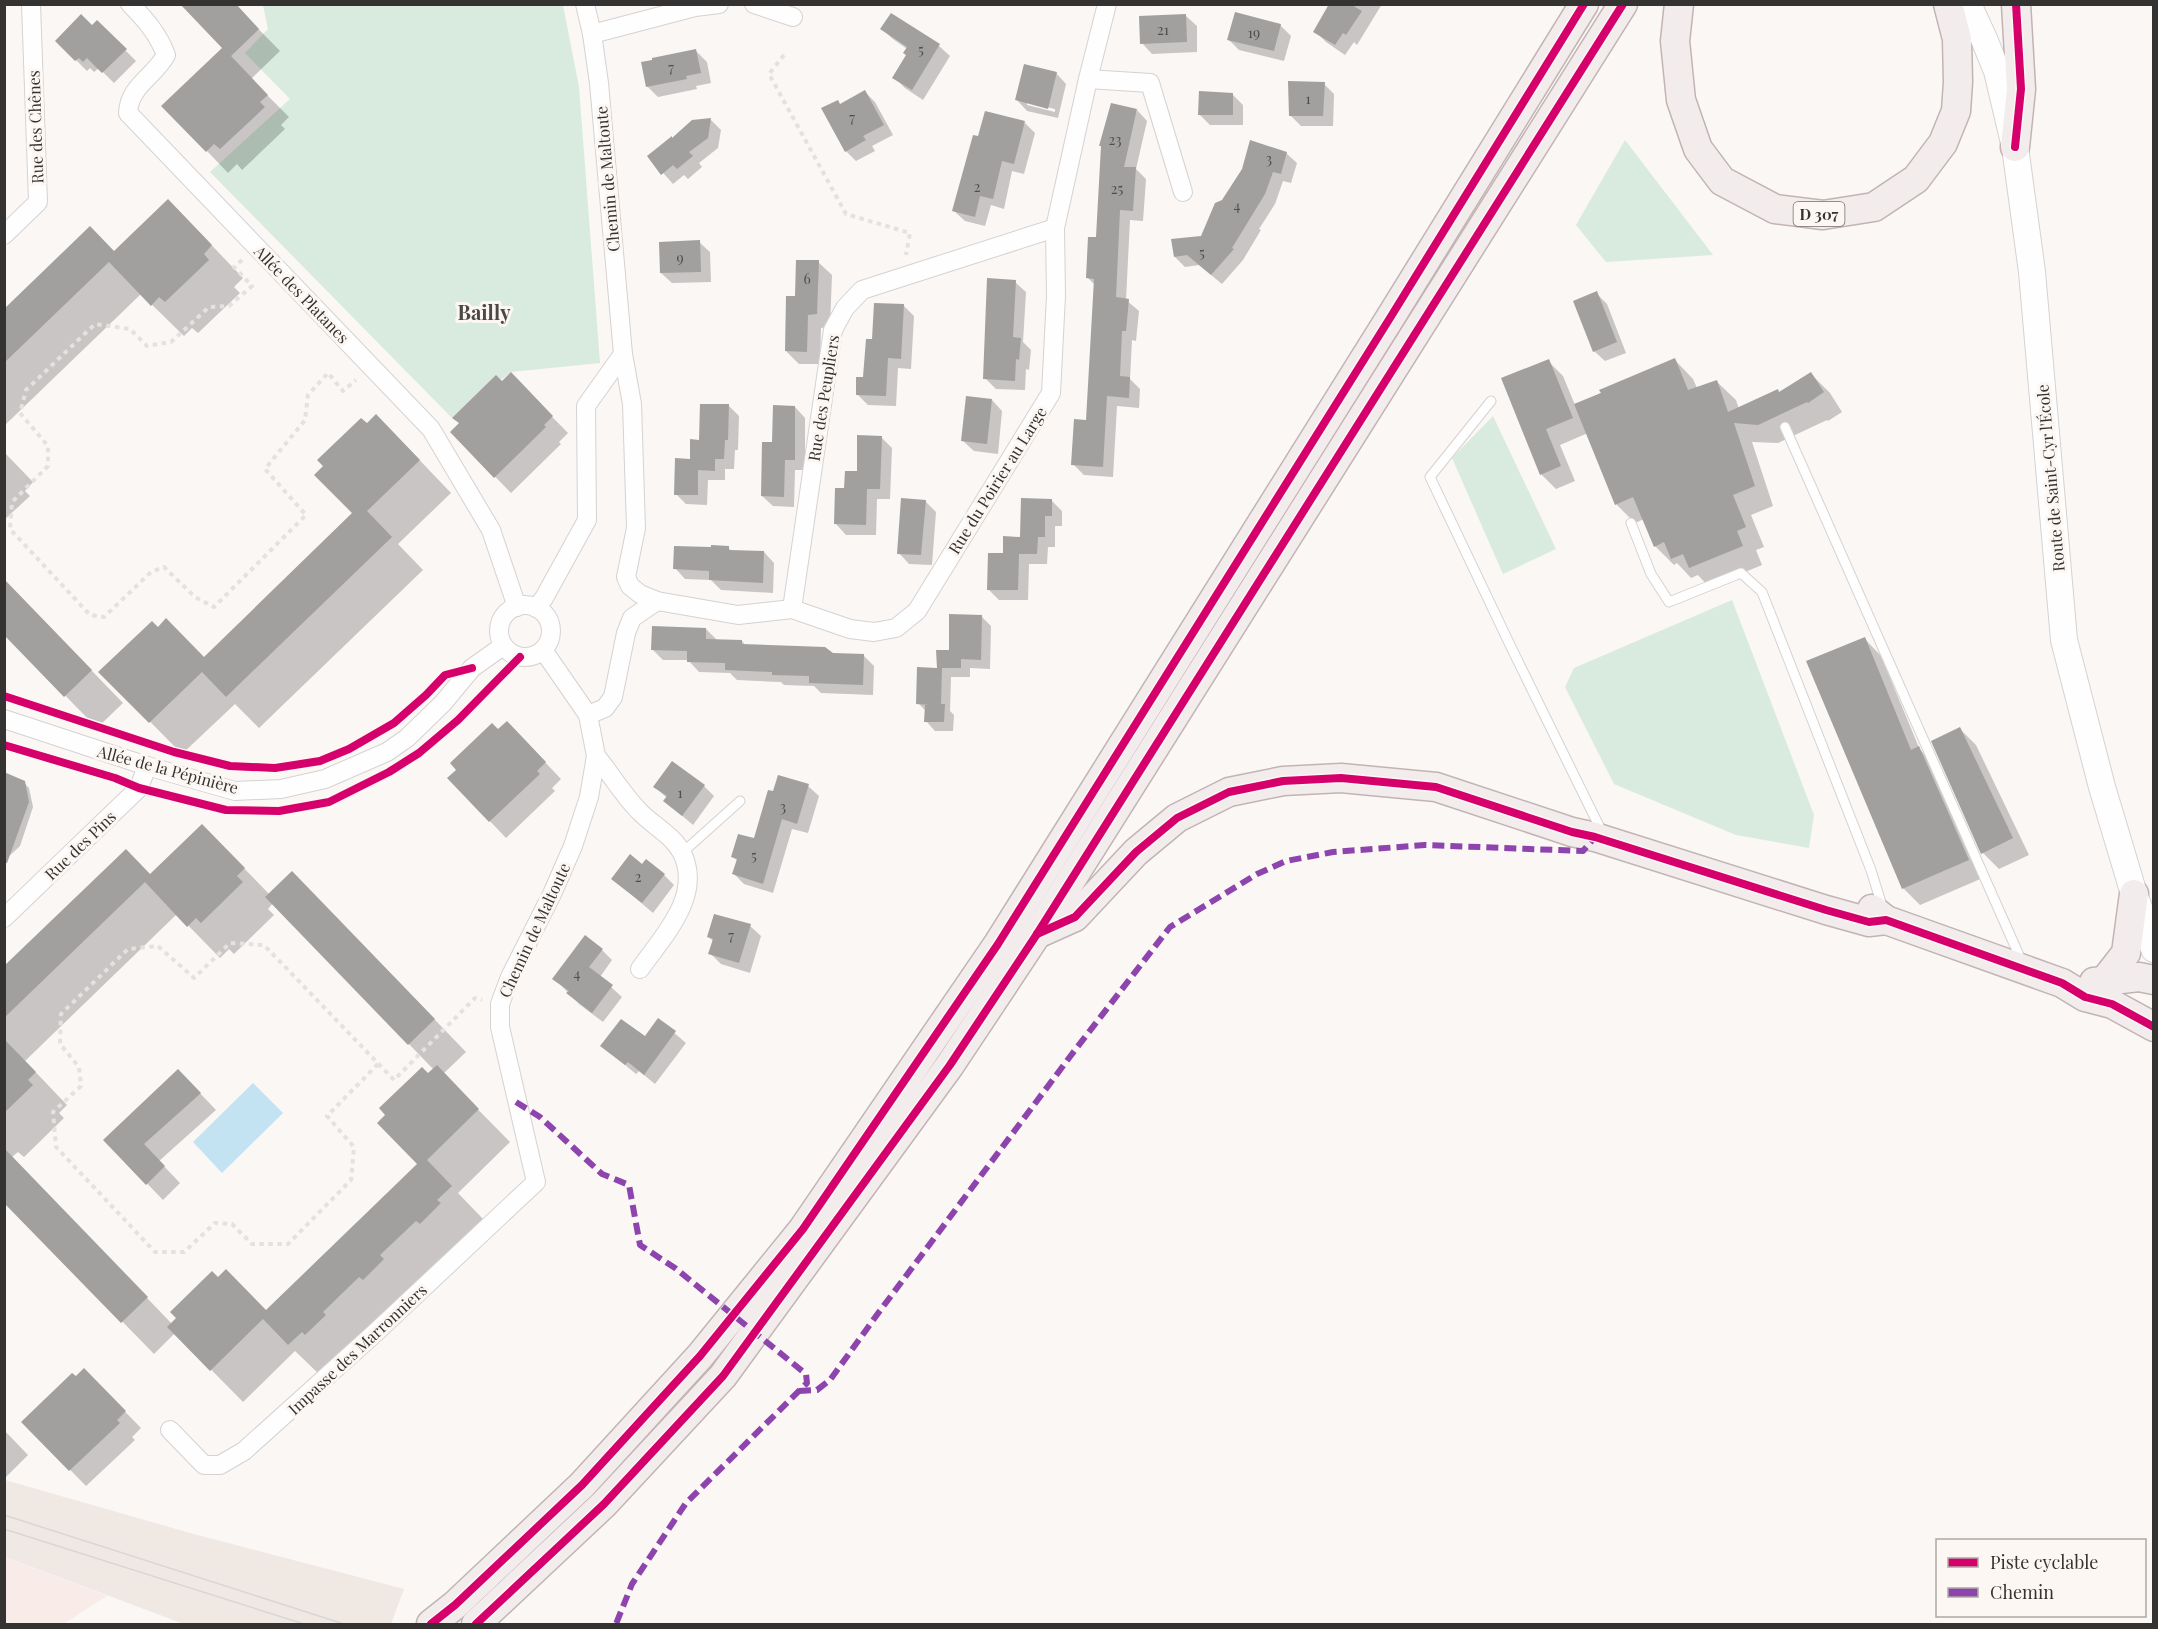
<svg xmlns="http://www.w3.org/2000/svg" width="2158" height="1629" viewBox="0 0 2158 1629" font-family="'Playfair Display',serif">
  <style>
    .commercial { fill: #f8ebe8 }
    .built { fill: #f0e8e3 }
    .green { fill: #d8ebde }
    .water { fill: #c3e2f2 }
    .shadow { fill: #0003; fill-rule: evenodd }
    .building { fill: #a1a09e }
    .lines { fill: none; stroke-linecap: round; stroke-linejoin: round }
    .lane-casing { stroke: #d5d2d1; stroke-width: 11 }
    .street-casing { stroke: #d5d2d1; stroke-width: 20 }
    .secondary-casing { stroke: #d5d2d1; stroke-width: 28 }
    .primary-casing { stroke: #c2b4b3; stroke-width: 31 }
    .path { stroke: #e2e2e1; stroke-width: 4; stroke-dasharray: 4.5 4.5; stroke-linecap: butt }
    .lane { stroke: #fefefe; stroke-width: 9 }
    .street { stroke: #fefefe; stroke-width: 18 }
    .secondary { stroke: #fefefe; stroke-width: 26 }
    .primary { stroke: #f3ecec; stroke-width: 28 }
    .tram { stroke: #d7d7d6; stroke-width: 1.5 }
    .quiet { stroke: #8e44ad; stroke-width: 6; stroke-dasharray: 12 6; stroke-linecap: butt }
    .cycleway-casing { stroke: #fcf7f3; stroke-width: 11 }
    .cycleway { stroke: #d6006c; stroke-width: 8 }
    .labels { text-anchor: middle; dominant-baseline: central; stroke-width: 6; stroke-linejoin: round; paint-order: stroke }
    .number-label { font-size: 14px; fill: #504e4c }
    .shield { fill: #fcf7f3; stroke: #716e6b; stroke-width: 1.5 }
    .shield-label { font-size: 15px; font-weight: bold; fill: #353331 }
    .street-label { font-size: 16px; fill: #353331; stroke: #fcf7f3 }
    .quarter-label { font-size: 20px; font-weight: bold; fill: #4c4844; stroke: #fcf7f3 }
  </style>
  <rect width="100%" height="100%" fill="#faf7f5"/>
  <path class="commercial" d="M4,1557L107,1596L63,1624H5Z"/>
  <path class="built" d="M5,1480L190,1533L404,1589L391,1624H184L5,1557Z"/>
  <g class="green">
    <path d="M263,5H563L579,87L600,363L511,372L452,418L210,172L290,99L245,53L268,29Z"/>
    <path d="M1625,140L1713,255L1606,262L1576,225Z"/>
    <path d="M1493,416L1556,549L1503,574L1452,458Z"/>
    <path d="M1732,600L1814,815L1809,848L1736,835L1614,784L1565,687L1574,668Z"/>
  </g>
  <path class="water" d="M253,1083L283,1113L222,1173L193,1142Z"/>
  <g class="shadow">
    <path d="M234,4L280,51L251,79L289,117L281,125L285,129L242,170L237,164L228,173L207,151Z"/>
    <path d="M1331,4H1382L1357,45L1354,42L1345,55L1326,42L1315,31Z"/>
    <path d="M891,15L939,46L950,56L923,100L905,88L894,77L908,56L907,49L893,39L882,29Z"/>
    <path d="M1186,16L1197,26V52L1152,54L1142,43Z"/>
    <path d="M97,22L136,61L114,83L99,68L94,72L90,68L87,71L57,41L92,27Z"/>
    <path d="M1280,25L1291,36L1284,61L1239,50L1229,40Z"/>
    <path d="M696,51L707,62L711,83L696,86L697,89L658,97L647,86Z"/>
    <path d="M1056,73L1066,84L1058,118L1027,111L1017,100ZM1027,102L1055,109V112L1027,105Z"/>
    <path d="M1324,84L1334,94L1333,126H1301L1290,115Z"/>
    <path d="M865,92L875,102L893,135L872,146L875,151L856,161L846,151L841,105Z"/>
    <path d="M1233,95L1243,105V125H1210L1199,114Z"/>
    <path d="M1137,110L1147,121L1136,169L1146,179L1143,221L1130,220L1126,300L1139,311L1136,341L1132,340L1130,379L1140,389L1139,408L1117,406L1113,477L1084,475L1073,464L1087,422L1096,286L1088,278L1097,239Z"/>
    <path d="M711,120L721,130L718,148L699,163L702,167L688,179L684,175L673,184L649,157Z"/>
    <path d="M1025,123L1035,133L1024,174L1012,171L1004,209L991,205L985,226L965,221L954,211L979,138Z"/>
    <path d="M1286,153L1297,163L1291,183L1283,181L1275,204L1259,229L1261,230L1243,260L1222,284L1199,265L1185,267L1175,257L1202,237L1223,201Z"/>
    <path d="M200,233L243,278L234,287L240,293L198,333L192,328L184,336L141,294L4,426V310L114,253Z"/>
    <path d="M699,242L710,252L711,282L672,283L661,273Z"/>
    <path d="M818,262L832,275L830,327L821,328L820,364H799L786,351L797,298Z"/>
    <path d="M1015,282L1026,292L1023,342L1031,350L1029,370L1026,369L1025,390L996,389L985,378Z"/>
    <path d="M1596,293L1607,304L1626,353L1605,361L1594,351Z"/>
    <path d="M903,305L914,316L911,369L898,368L896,406L868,405L857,394L865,379L874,340Z"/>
    <path d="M1674,359L1693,379L1697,388L1716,381L1736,400L1739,409L1780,393L1811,374L1830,393L1842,412L1828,421L1827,420L1778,443L1752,442L1773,506L1751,515L1764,547L1756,550L1762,565L1709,587L1698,575L1691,578L1677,563L1674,565L1655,546L1644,519L1635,523L1616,504L1588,433L1560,445L1575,481L1556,489L1541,474L1548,361L1563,376L1575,405Z"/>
    <path d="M511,375L568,433L559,442L561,444L511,493L452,432Z"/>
    <path d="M992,400L1002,411L998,454L974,451L963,441Z"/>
    <path d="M729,406L739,416L738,450H735L734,469H725V480H708L707,505L686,504L676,494L701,441Z"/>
    <path d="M795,407L805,418V470H795L794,507L773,506L762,496L773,443Z"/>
    <path d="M881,437L892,448L890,499H877L876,535H846L836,524L846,490Z"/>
    <path d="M408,448L451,493L398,544L423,570L259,728L235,704L182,754L101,672L204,658L354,513Z"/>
    <path d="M4,452L33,482L25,491L30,496L4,520Z"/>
    <path d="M925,501L936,512L932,565L909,564L899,553Z"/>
    <path d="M1052,501L1062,511V526H1055V547H1048L1047,564H1029L1028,600H999L988,589L1004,555L1022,538Z"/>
    <path d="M728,548L732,551L764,552L774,563L773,593L721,590L711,580L685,579L675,568Z"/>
    <path d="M4,580L123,703L97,728L4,633Z"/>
    <path d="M981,616L991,626L990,669L970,668V677H951L950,711L954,715L953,731H935L926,721V711L918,703L938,669Z"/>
    <path d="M706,629L717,640L742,641L746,646L864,656L874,666L873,695L821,693L814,686L784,685L781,682L737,680L730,673L699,672L688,660H663L652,649Z"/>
    <path d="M1864,638L1881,656L1920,750L1936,765L1985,877L1920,905L1903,888Z"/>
    <path d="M1960,729L1976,745L2029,855L1999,869L1983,853Z"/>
    <path d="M498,731L523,739L561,779L552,788L555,791L506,838L449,778Z"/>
    <path d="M24,783L29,788L33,807L20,846L4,861Z"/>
    <path d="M704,786L714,796L693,825L665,801L667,798L655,787Z"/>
    <path d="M808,786L819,796L808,833L792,829L773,893L744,884L734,874L738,861L733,857L755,840L774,793Z"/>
    <path d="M234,858L270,895L324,905L466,1052L443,1074L510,1142L458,1193L483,1219L468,1233L471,1236L321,1376L295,1351L243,1402L175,1333L154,1354L4,1200V969L150,876ZM273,903L434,1070L419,1164L267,1312L172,1324L12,1157L18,1152L24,1157L64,1118L59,1113L67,1105L25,1061L177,914L220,958L229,949L234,954L274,915L268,909Z"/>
    <path d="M642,866L664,875L674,885L653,913L613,879Z"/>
    <path d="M750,926L761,936L750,973L721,964L710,953L714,942L709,937Z"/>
    <path d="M602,950L612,960L600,977L622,997L603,1022L579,1004L554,978Z"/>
    <path d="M659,1020L686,1043L655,1084L639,1071L636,1074L602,1046L645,1039Z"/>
    <path d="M194,1087L216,1110L159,1161L180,1183L163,1200L105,1140Z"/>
    <path d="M84,1370L141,1428L132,1437L135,1440L86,1486L23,1422Z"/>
    <path d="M4,1430L28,1455L4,1479Z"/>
  </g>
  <g class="building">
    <path d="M180,4H236L259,29L231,56L268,95L260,102L265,107L220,149L214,144L206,152L161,106L222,48Z"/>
    <path d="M1329,4H1350L1362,11L1346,35L1343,33L1335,45L1313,32Z"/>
    <path d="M1235,12L1281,24L1274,51L1227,40Z"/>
    <path d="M891,13L940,44L912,90L892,78L906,55L903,53L907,47L880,29Z"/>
    <path d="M81,14L92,25L97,20L127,49L102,73L87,58L83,62L79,58L75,61L55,41Z"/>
    <path d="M1186,14L1187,42L1140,44L1139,16Z"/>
    <path d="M696,49L701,73L686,76L687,79L646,87L641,62L652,60V58Z"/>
    <path d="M1024,64L1057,72L1048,109L1015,100Z"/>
    <path d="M1288,81L1325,82L1323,116H1289Z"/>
    <path d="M865,90L884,125L863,136L866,140L845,152L821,108L838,100L840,104Z"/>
    <path d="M1199,91L1233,93V115H1198Z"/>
    <path d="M1111,103L1137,109L1124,167H1136L1133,211L1120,210L1116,297L1129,299L1126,331H1122L1120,376L1130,377L1129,398L1107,396L1103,467L1071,465L1074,419L1086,420L1094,279L1086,278L1088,237H1096L1101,146H1099Z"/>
    <path d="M985,111L1025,121L1014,164L1002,161L993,199L980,196L975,217L952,211L973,135L978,136Z"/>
    <path d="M711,118L708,138L689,152L693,156L677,169L673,165L661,175L647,156L672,136V138L692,120Z"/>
    <path d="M1250,140L1287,152L1281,174L1273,172L1265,194L1232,248L1234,249L1211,275L1187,255L1174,257L1171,239L1201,236L1215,203L1222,200L1242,169Z"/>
    <path d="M168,199L212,245L204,254L209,260L165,302L159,297L151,306L109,262L4,363V309L90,226L114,251Z"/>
    <path d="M700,240L701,272L660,273L659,242Z"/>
    <path d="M796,260H819L817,314L808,315L807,352L785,351L786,296H795Z"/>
    <path d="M987,278L1016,280L1013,337L1021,338L1019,360L1016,359L1015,381L983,379Z"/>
    <path d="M1597,291L1617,342L1593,352L1573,301Z"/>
    <path d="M874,303L904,304L901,359L888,358L886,396L856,395V377H863L866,339H872Z"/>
    <path d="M1675,358L1688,390L1717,380L1728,412L1778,389L1779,392L1811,372L1824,392L1808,403L1807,402L1758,425L1734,423L1755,486L1733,495L1746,527L1737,531L1743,546L1689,568L1683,554L1671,559L1664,542L1654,547L1633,497L1615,505L1574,404L1601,393L1599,390Z"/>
    <path d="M1549,359L1573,418L1546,429L1561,466L1540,475L1501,378Z"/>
    <path d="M511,372L553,416L544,425L546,427L494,478L450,432L459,423L452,418L496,375L502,381Z"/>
    <path d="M966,396L992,399L987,444L961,441Z"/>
    <path d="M700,404H729L728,440H725L724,459H715V471L698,470V495H674L675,458L690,459V439L699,440Z"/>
    <path d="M773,405L795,406V460H785L784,497L761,496L762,442H772Z"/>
    <path d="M376,414L420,460L367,511L392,537L226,697L202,672L149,723L98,672L152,621L158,627L166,618L204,657L352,513L314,475L323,466L317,460L361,418L367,423Z"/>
    <path d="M857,435L882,436L880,489H867L866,525L834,524L835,488H844L845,471H857Z"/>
    <path d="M901,498L926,500L921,555L897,554Z"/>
    <path d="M1021,498L1052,499V516H1045V537H1038L1037,554H1019L1018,590H987L988,553H1003V536L1020,537Z"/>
    <path d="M711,545L729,546V550L764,551L763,583L709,580V571L673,569L674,546L711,547Z"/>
    <path d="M4,579L92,670L64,697L4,635Z"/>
    <path d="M949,614L982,615L981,660L961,659V668H942L941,704H945L944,722H924L925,705H931L916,704L917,667L937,668L936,650H949Z"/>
    <path d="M652,626L706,628V639L742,640V644L825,647L833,653L864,654L863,685L809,683V676L772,675V672L725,670V663L687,662V651L651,650Z"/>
    <path d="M1865,637L1911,750L1919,746L1969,860L1902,889L1806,661Z"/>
    <path d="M507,721L546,762L537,771L540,774L489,822L447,778L456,770L450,763L492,723L498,729Z"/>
    <path d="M1960,727L2013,838L1981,854L1931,741Z"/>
    <path d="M672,761L705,785L682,816L663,801L667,796L653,787Z"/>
    <path d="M4,772L25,781L29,802L7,863H4Z"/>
    <path d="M778,775L809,784L797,824L782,819L763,884L732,874L737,859L731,857L738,834L754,838L768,790L773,791Z"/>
    <path d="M202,824L245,868L237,876L243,882L201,923L196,918L187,927L145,882L4,1018V966L126,849L150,874Z"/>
    <path d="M630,854L642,864L646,859L665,874L642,903L611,879Z"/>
    <path d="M292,871L435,1019L408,1045L265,897Z"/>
    <path d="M714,914L751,924L739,963L708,954L713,939L707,937Z"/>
    <path d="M585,935L603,949L589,967L613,985L592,1013L566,993L569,991L552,979Z"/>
    <path d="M658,1018L676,1031L644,1075L628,1062L625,1065L600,1046L621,1019L645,1036Z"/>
    <path d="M4,1039L36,1072L28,1080L33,1085L4,1113Z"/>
    <path d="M437,1065L479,1109L427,1160L452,1186L437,1200L441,1203L420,1224L416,1221L380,1255L384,1259L363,1280L359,1277L323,1312L326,1315L305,1335L302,1332L288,1345L263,1319L210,1371L167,1327L176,1318L170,1312L212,1271L218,1277L226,1269L266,1310L417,1164L377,1123L385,1115L379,1108L422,1067L428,1073Z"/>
    <path d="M178,1069L201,1093L144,1144L165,1166L146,1185L103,1140Z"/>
    <path d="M4,1148L148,1297L121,1323L4,1203Z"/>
    <path d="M84,1368L126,1411L117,1420L120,1423L69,1471L21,1422L72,1373L76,1376Z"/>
  </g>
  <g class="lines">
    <g class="lane-casing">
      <g id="lane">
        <path d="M1491,401L1430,477L1511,647L1600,828"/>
        <path d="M1785,427L2022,962"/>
        <path d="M1631,523L1651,574L1669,602L1741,573L1762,592L1871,870L1883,909"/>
        <path d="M682,853L740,801"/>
      </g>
    </g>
    <g class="street-casing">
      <g id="street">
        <path d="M130,4C146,20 158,34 166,55C154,77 129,86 128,113L431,429L491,530L517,607"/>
        <path d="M585,4L592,34L599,83L623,354L632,404L636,528L626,577L630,586L640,594L657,601L738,615L792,609L850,629L874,632L896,628L917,611L1051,393L1056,296L1055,228L1088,79L1107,4"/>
        <path d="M754,4L793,17"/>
        <path d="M592,34L695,7L719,4"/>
        <path d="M1088,79L1150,83L1183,192"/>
        <path d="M4,235L38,202L31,4"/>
        <circle cx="525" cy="631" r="26"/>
        <path d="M536,608L544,598L587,520L586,406L623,354"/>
        <path d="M792,609L833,330L845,308L862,290L1055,228"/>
        <path d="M588,715L605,708L613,697L626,633L632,618L657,601"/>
        <path d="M4,719L147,766L235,791L281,789L325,779L387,752L407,738L443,703L472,668L503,646"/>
        <path d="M596,756C611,774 623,795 639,811C652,825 673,835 682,853C703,896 663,936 640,969"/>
        <path d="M4,918L139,788L147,766"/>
        <path d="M170,1430L204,1465H220L244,1451L375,1333L536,1182L500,1027V1004L510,977L552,894L573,846L589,797L596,756L588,715L543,650"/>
      </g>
    </g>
    <g class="secondary-casing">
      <path id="secondary" d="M1968,4L1984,39L1997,71L2015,147L2032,272L2064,640L2102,787L2134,894L2154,949"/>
    </g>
    <g class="primary-casing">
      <g id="primary">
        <path d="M1679,4L1675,41L1681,100L1698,149L1722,181L1775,209L1823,215L1874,207L1916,179L1943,143L1956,111L1958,82L1957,39L1948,4"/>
        <path d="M2015,147L2021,89L2016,4"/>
        <path d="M1872,909L1886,920L2062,983L2085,997L2112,1004L2154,1027"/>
        <path d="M1037,934L1075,917L1136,852L1177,818L1229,792L1283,781L1341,778L1436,787L1572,832L1595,837L1826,910L1869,922L1886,920"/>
        <path d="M2105,980L2126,953L2134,894"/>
        <path d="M2094,982L2139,977L2154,980"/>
        <path d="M431,1624L455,1605L582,1485L700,1356L803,1229L998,944L1390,318L1584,4"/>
        <path d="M476,1624L604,1504L723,1376L950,1065L1037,934L1623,4"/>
      </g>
    </g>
    <g class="path">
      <path d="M784,55L769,74L846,214L910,233L906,255"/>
      <path d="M242,260L234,267L252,286L229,306L209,307L171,342L147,346L130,329L95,324L26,390L20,413L48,446V466L12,502L10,529L90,615L104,617L151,572L164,567L195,597L214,607L306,515L265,469L305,420L308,395L328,373L343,391L356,380"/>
      <path d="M378,1064L327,1116L354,1147L351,1180L288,1244H252L232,1224L215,1223L184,1252H155L56,1147L53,1112L81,1086L79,1067L60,1044L61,1014L128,949L158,946L194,978L230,943L264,945L394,1080L475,998L482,1000"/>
    </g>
    <use href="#lane" class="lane"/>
    <use href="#street" class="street"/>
    <use href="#secondary" class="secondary"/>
    <use href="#primary" class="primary"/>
    <g class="tram">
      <path d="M4,1515L344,1624"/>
      <path d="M4,1529L304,1624"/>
    </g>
    <g class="quiet">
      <path d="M516,1102L540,1117L602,1174L629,1185L640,1245L675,1268L806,1374L807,1383L686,1503L632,1584L616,1624"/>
      <path d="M799,1391L817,1390L830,1380L879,1312L1072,1054L1170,927L1257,874L1286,861L1333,852L1425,845L1583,851L1595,837"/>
    </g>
    <g class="cycleway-casing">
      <g id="cycleway">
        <path d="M2015,147L2021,89L2016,4"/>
        <path d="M4,696L174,752L230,766L275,768L320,761L349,749L394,723L426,695L445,675L472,668"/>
        <path d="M4,745L115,778L139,788L226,810L279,811L329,802L389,772L419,753L458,720L520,657"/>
        <path d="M1037,934L1075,917L1136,852L1177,818L1229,792L1283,781L1341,778L1436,787L1572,832L1595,837L1826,910L1869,922L1886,920L2062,983L2085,997L2112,1004L2154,1027"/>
        <path d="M431,1624L455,1605L582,1485L700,1356L803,1229L998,944L1390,318L1584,4"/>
        <path d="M476,1624L604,1504L723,1376L950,1065L1037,934L1623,4"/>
      </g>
    </g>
    <use href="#cycleway" class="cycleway"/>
  </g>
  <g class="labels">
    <g class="number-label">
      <text x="1163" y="29">21</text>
      <text x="1254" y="32">19</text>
      <text x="921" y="49">5</text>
      <text x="671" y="67">7</text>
      <text x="1308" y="98">1</text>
      <text x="852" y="117">7</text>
      <text x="1115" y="139">23</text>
      <text x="1269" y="158">3</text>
      <text x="977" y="186">2</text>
      <text x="1117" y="188">25</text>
      <text x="1237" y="205">4</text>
      <text x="1202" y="252">5</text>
      <text x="680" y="257">9</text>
      <text x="807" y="278">6</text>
      <text x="680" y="792">1</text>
      <text x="783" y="806">3</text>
      <text x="754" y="855">5</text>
      <text x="638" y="876">2</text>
      <text x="731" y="935">7</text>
      <text x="577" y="973">4</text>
    </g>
    <rect class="shield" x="1793.5" y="202" width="51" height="24" rx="4.5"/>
    <g class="shield-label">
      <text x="1819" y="214">D 307</text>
    </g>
    <g class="street-label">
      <text transform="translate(35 127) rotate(-92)">Rue des Chênes</text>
      <text transform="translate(607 179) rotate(-95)">Chemin de Maltoute</text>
      <text transform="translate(302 294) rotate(46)">Allée des Platanes</text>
      <text transform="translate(823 398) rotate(-81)">Rue des Peupliers</text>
      <text transform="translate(2050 478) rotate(-95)">Route de Saint-Cyr l'École</text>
      <text transform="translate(997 480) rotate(-58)">Rue du Poirier au Large</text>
      <text transform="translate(168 769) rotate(15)">Allée de la Pépinière</text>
      <text transform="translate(80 845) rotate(-44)">Rue des Pins</text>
      <text transform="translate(534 930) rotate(-65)">Chemin de Maltoute</text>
      <text transform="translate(357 1349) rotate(-43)">Impasse des Marronniers</text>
    </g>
    <g class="quarter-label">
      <text x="484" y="311">Bailly</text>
    </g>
  </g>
  <rect width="2158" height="1629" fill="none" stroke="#353331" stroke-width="12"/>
  <rect x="1936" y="1539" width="210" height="78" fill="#fcf7f3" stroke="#aca9a5" stroke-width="1.5"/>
  <rect x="1948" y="1558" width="30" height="9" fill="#d6006c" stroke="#aca9a5" stroke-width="1.5"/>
  <text x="1990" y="1569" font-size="18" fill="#353331">Piste cyclable</text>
  <rect x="1948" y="1588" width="30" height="9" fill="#8e44ad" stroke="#aca9a5" stroke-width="1.5"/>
  <text x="1990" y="1599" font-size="18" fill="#353331">Chemin</text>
</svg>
